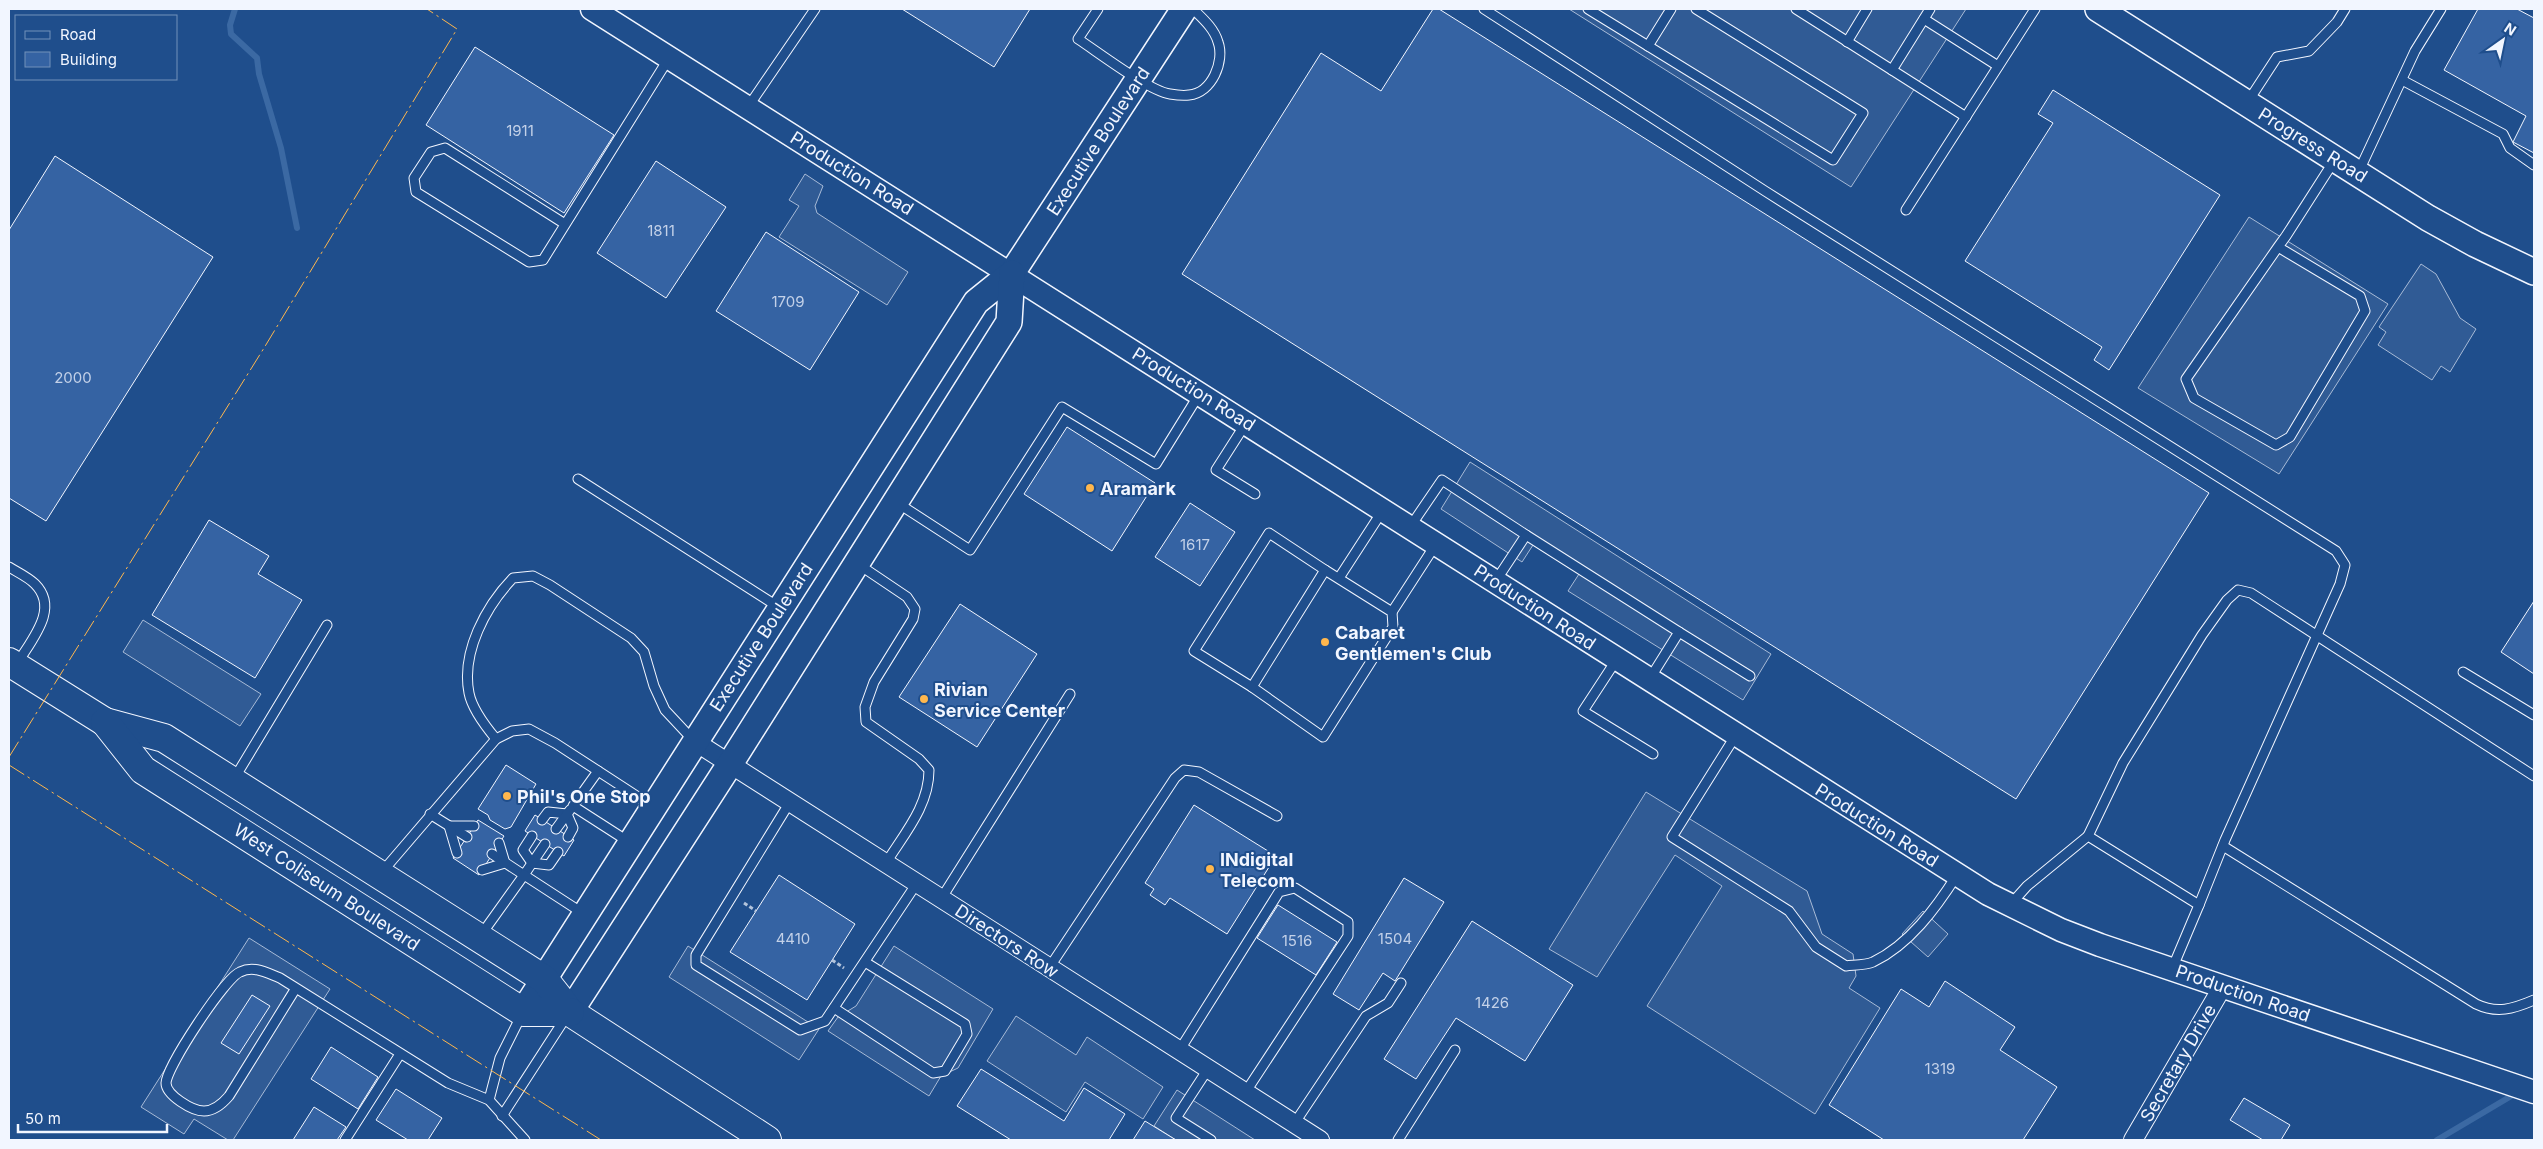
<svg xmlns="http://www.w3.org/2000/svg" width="2543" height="1149" viewBox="0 0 2543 1149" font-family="Inter,sans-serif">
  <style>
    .parking { fill: #305b95; stroke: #a8bbd7 }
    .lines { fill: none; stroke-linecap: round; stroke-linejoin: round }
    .stream { stroke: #3b69a3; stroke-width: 6 }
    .building { fill: #3563a3; stroke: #f2f6ff }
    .service-casing { stroke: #f2f6ff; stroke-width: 11 }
    .minor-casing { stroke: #f2f6ff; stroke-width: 20 }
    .tertiary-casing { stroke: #f2f6ff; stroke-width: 25 }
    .secondary-casing { stroke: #f2f6ff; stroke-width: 28 }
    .trunk-casing { stroke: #f2f6ff; stroke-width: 30 }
    .path { stroke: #b3c4dc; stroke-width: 3; stroke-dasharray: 4 2.5; stroke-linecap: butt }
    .service { stroke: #1f4e8c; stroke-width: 9 }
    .minor { stroke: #1f4e8c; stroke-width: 18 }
    .tertiary { stroke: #1f4e8c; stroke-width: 22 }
    .secondary { stroke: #1f4e8c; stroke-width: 25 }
    .trunk { stroke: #1f4e8c; stroke-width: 28 }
    .power { stroke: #ffb74d; stroke-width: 1; stroke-dasharray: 18 4 2.5 4; stroke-linecap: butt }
    .poi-dot { fill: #ffb74d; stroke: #1f4e8c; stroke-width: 2 }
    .labels { text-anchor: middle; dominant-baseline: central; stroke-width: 4; stroke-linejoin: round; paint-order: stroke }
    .number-label { font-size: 15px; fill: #c3d1e8 }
    .street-label { font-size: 18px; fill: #f2f6ff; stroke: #1f4e8c }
    .poi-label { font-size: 18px; font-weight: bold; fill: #f2f6ff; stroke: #1f4e8c; text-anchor: start }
  </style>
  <rect width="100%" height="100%" fill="#1f4e8c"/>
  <g class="parking">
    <path d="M1569,9H1966L1851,187Z"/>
    <path d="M805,174L823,186L815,206L817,213L908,272L887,305L779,237L799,206L789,200Z"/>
    <path d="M2249,217L2388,304L2279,474L2138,388Z"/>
    <path d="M2421,264L2436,274L2460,318L2476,329L2450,372L2441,366L2432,380L2378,345L2386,332L2379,327Z"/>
    <path d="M1470,462L1771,654L1743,700L1568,591L1579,574L1533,545L1522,562L1441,509Z"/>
    <path d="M143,620L261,694L240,726L123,652Z"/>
    <path d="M1646,792L1807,891L1822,934L1853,954L1856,976L1849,988L1880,1008L1815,1114L1647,1006L1722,886L1675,855L1597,977L1549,949Z"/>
    <path d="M1923,911L1948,934L1928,957L1902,934Z"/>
    <path d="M249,938L330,989L233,1140H228L194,1119L184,1134L141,1107Z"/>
    <path d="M688,946L819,1029L799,1060L669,977Z"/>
    <path d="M894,946L993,1009L958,1068L941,1076L929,1096L828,1031L838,1017L856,1006Z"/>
    <path d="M1016,1016L1076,1055L1087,1037L1163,1087L1143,1119L1085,1082L1066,1112L987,1061Z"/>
    <path d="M1177,1090L1255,1140H1176L1154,1126Z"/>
  </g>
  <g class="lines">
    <g class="stream">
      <path d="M235,9L230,25L231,34L257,58L259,74L281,148L297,228"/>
      <path d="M2437,1140L2518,1092"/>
    </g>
  </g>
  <g class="building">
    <path d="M902,9H1030L994,67Z"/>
    <path d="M1433,9H1439L2209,493L2016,799L1182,274L1321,53L1381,91Z"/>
    <path d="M2478,9H2517L2534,18V153L2513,142L2526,116L2444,70Z"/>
    <path d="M475,47L614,135L564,213L426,125Z"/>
    <path d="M2053,90L2220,195L2109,370L2094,360L2102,347L1965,261L2053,123L2038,114Z"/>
    <path d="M55,156L213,257L46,521L9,498V230Z"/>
    <path d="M656,161L726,207L666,298L597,253Z"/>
    <path d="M766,232L859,292L810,370L716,311Z"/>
    <path d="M1067,427L1155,483L1112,551L1024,494Z"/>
    <path d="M1190,503L1235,532L1200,586L1155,557Z"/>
    <path d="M209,520L269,556L258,574L302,600L255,678L152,615Z"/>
    <path d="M2534,601V674L2501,652Z"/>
    <path d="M960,604L1037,654L977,747L899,697Z"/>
    <path d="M506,765L536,784L511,827L505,829L490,820L488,815L478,809Z"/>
    <path d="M1194,805L1276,856L1227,934L1170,898L1165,905L1150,895L1154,889L1145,883Z"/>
    <path d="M535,815L574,840L564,856L525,831Z"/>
    <path d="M478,820L504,836L479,875L453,858Z"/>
    <path d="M779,875L855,924L807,1000L730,952Z"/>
    <path d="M1404,878L1444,902L1395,981L1383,973L1359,1010L1333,994Z"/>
    <path d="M1278,905L1337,942L1316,975L1257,938Z"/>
    <path d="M1472,921L1573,985L1525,1061L1456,1018L1416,1079L1384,1059Z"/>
    <path d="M1945,981L2015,1027L2000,1050L2057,1087L2023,1140H1884L1829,1105L1901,989L1929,1007Z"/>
    <path d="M252,995L270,1006L239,1054L221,1043Z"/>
    <path d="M331,1047L378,1077L358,1109L311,1079Z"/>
    <path d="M981,1069L1064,1121L1084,1088L1125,1114L1109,1140H1011L957,1106Z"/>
    <path d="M396,1089L442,1118L428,1140H408L376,1120Z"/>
    <path d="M2244,1098L2290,1125L2281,1140H2263L2230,1120Z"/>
    <path d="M314,1107L346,1127L337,1140H293Z"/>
    <path d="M1145,1121L1176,1140H1133Z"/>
  </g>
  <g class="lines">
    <g class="service-casing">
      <g id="service">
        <path d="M1098,9L1078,39C1098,52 1149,91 1170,94C1176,95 1183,96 1189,95C1212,93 1225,61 1218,42C1214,28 1202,18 1193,9"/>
        <path d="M1484,9L1765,191L2336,551L2345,565L2340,584L2225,840L2199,905"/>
        <path d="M1588,9L1833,160L1863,113L1696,9"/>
        <path d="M1796,9L1966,117"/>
        <path d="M1924,19L1998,66"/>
        <path d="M1847,42L1867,9"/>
        <path d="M1648,46L1671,9"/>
        <path d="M1892,70L1930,9"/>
        <path d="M2402,80L2503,134L2510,148L2534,165"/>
        <path d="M2247,103L2277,57L2309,51L2337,22L2345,9"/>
        <path d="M748,107L815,9"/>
        <path d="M2358,173L2415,51L2441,9"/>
        <path d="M1906,210L2035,9"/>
        <path d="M565,224L445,148L431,152L414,178L416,192L529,262L543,260L669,58"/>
        <path d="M2278,247L2360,296L2365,311L2290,437L2276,445L2194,398L2186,379L2278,247L2286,236L2334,161"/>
        <path d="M1246,423L1216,470L1255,494"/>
        <path d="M578,479L780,608"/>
        <path d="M896,502L970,550L1062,407L1156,464L1200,393"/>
        <path d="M1410,527L1442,480L1526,535L1495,582"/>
        <path d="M1526,535L1679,632L1649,680"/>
        <path d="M858,564L907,597L915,609L913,619L874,682L865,707L866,722L919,759L929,770C929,806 904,834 886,863"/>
        <path d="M9,567C17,572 28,577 35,584C60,609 31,640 17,664"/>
        <path d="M1325,570L1392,612L1393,627L1323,737L1252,687Z"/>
        <path d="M1339,578L1383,510"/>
        <path d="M1392,612L1436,544"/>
        <path d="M1679,632L1750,676"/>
        <path d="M1617,659L1583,711L1653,754"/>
        <path d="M2463,672L2534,715"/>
        <path d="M1252,687L1194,651L1269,533L1325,570"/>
        <path d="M1736,735L1672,837L1789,911L1816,947L1846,966C1855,965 1866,965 1873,962C1909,945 1936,908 1957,875"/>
        <path d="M496,739C486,727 472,709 469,693C461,652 486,606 513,578L533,576L550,585L631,638L644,652L654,686L665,710L694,741"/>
        <path d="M598,771L573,806L629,842"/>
        <path d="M234,779L327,625"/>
        <path d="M790,802L696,955V965L800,1030L825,1021L917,883"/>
        <path d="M430,814L467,837"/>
        <path d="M542,820L548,812L567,814L573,828L568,837"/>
        <path d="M556,829L570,810"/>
        <path d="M532,836L523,850L532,863L549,865L558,852"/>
        <path d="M2088,836L2123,763L2202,635L2227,600L2238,590L2251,593L2534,776"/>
        <path d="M2223,846L2476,1004C2497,1014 2513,1009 2534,1000"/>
        <path d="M457,853L449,826H474"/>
        <path d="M492,854L524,875L545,844"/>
        <path d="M482,870L505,863L499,843"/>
        <path d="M382,872L496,739L512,731L529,729L555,743L652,806"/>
        <path d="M941,899L1070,694"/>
        <path d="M2010,905L2027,886L2088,836L2199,905L2172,969"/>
        <path d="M481,935L524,875L584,914"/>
        <path d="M1049,968L1175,778L1184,770L1199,772L1277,816"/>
        <path d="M296,988L229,1096C223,1103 215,1111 204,1111C192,1111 166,1095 166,1083C167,1066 225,978 240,972C254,965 267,973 280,978L448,1083L489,1100L525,1140"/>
        <path d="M834,1008L933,1073L945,1071L967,1034L965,1024L865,962"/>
        <path d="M1179,1051L1279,892L1295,888L1348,922V936L1245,1093"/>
        <path d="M1208,1069L1176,1118L1211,1140"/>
        <path d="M489,1100L500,1058L522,1014"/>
        <path d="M502,1116L566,1017"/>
        <path d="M1294,1124L1366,1016L1388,1003L1401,983"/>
        <path d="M345,1140L400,1054"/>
        <path d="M1398,1140L1455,1050"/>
      </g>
    </g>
    <g class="minor-casing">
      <g id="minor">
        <path d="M694,741L1320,1140"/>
        <path d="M2133,1140L2223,986"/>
      </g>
    </g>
    <g class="tertiary-casing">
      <path id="tertiary" d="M592,9L1988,894L2061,930L2100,945L2534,1092"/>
    </g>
    <g class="secondary-casing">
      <g id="secondary">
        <path d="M2098,9L2428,218L2475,244L2534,272"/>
        <path d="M523,1012L976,302L1012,273L1184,9"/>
        <path d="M570,1012L730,764L1009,322L1012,273"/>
      </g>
    </g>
    <g class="trunk-casing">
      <g id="trunk">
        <path d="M9,662L105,722L164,738L544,979L570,1012L767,1140"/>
        <path d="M105,722L143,770L523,1012H570"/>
      </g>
    </g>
    <g class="path">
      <path d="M744,903L756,911"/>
      <path d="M832,960L844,968"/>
    </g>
    <use href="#service" class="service"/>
    <use href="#minor" class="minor"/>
    <use href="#tertiary" class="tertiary"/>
    <use href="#secondary" class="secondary"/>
    <use href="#trunk" class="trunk"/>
    <g class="power">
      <path d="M9,757L264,348L457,29L427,9"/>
      <path d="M9,765L601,1140"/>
    </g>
  </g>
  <g class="poi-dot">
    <circle cx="1090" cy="488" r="5"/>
    <circle cx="1325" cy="642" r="5"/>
    <circle cx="924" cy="699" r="5"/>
    <circle cx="507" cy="796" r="5"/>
    <circle cx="1210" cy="869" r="5"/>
  </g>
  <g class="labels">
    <g class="number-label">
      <text x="520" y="130">1911</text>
      <text x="661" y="230">1811</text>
      <text x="788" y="301">1709</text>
      <text x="73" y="377">2000</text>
      <text x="1195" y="544">1617</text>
      <text x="793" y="938">4410</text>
      <text x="1395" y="938">1504</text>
      <text x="1297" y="940">1516</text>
      <text x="1492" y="1002">1426</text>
      <text x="1940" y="1068">1319</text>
    </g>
    <g class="street-label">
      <text transform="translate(1098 141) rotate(-57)">Executive Boulevard</text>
      <text transform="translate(2313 145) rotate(32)">Progress Road</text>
      <text transform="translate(852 173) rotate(32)">Production Road</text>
      <text transform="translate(1194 389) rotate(32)">Production Road</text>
      <text transform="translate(1535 607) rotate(33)">Production Road</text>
      <text transform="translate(761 637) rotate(-57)">Executive Boulevard</text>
      <text transform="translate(1877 825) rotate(32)">Production Road</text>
      <text transform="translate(327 887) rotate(33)">West Coliseum Boulevard</text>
      <text transform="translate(1007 941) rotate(33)">Directors Row</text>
      <text transform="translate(2243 993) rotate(19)">Production Road</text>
      <text transform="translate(2178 1063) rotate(-60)">Secretary Drive</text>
    </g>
    <g class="poi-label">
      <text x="1100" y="488">Aramark</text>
      <text x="1335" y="632">Cabaret<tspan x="1335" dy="21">Gentlemen's Club</tspan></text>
      <text x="934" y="689">Rivian<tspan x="934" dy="21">Service Center</tspan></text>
      <text x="517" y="796">Phil's One Stop</text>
      <text x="1220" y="859">INdigital<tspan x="1220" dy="21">Telecom</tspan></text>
    </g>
  </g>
  <rect width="2543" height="1149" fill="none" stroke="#f2f6ff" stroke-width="20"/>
  <rect x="15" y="15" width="162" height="65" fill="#1f4e8c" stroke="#7391ba"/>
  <rect x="25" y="31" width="25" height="8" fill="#1f4e8c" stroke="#7391ba"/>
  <text x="60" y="40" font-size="15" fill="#f2f6ff">Road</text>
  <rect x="25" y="52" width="25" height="15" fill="#3563a3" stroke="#7391ba"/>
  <text x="60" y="65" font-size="15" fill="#f2f6ff">Building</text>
  <g transform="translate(2503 40) rotate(33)" stroke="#1f4e8c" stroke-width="4" paint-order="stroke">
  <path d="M0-4L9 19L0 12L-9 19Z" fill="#f2f6ff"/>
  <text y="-8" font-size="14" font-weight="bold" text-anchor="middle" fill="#f2f6ff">N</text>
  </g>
  <path d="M18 1124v8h149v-8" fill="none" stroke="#f2f6ff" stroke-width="2.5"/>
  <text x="25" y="1124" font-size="15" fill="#f2f6ff" stroke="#1f4e8c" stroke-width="4" paint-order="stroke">50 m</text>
</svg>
